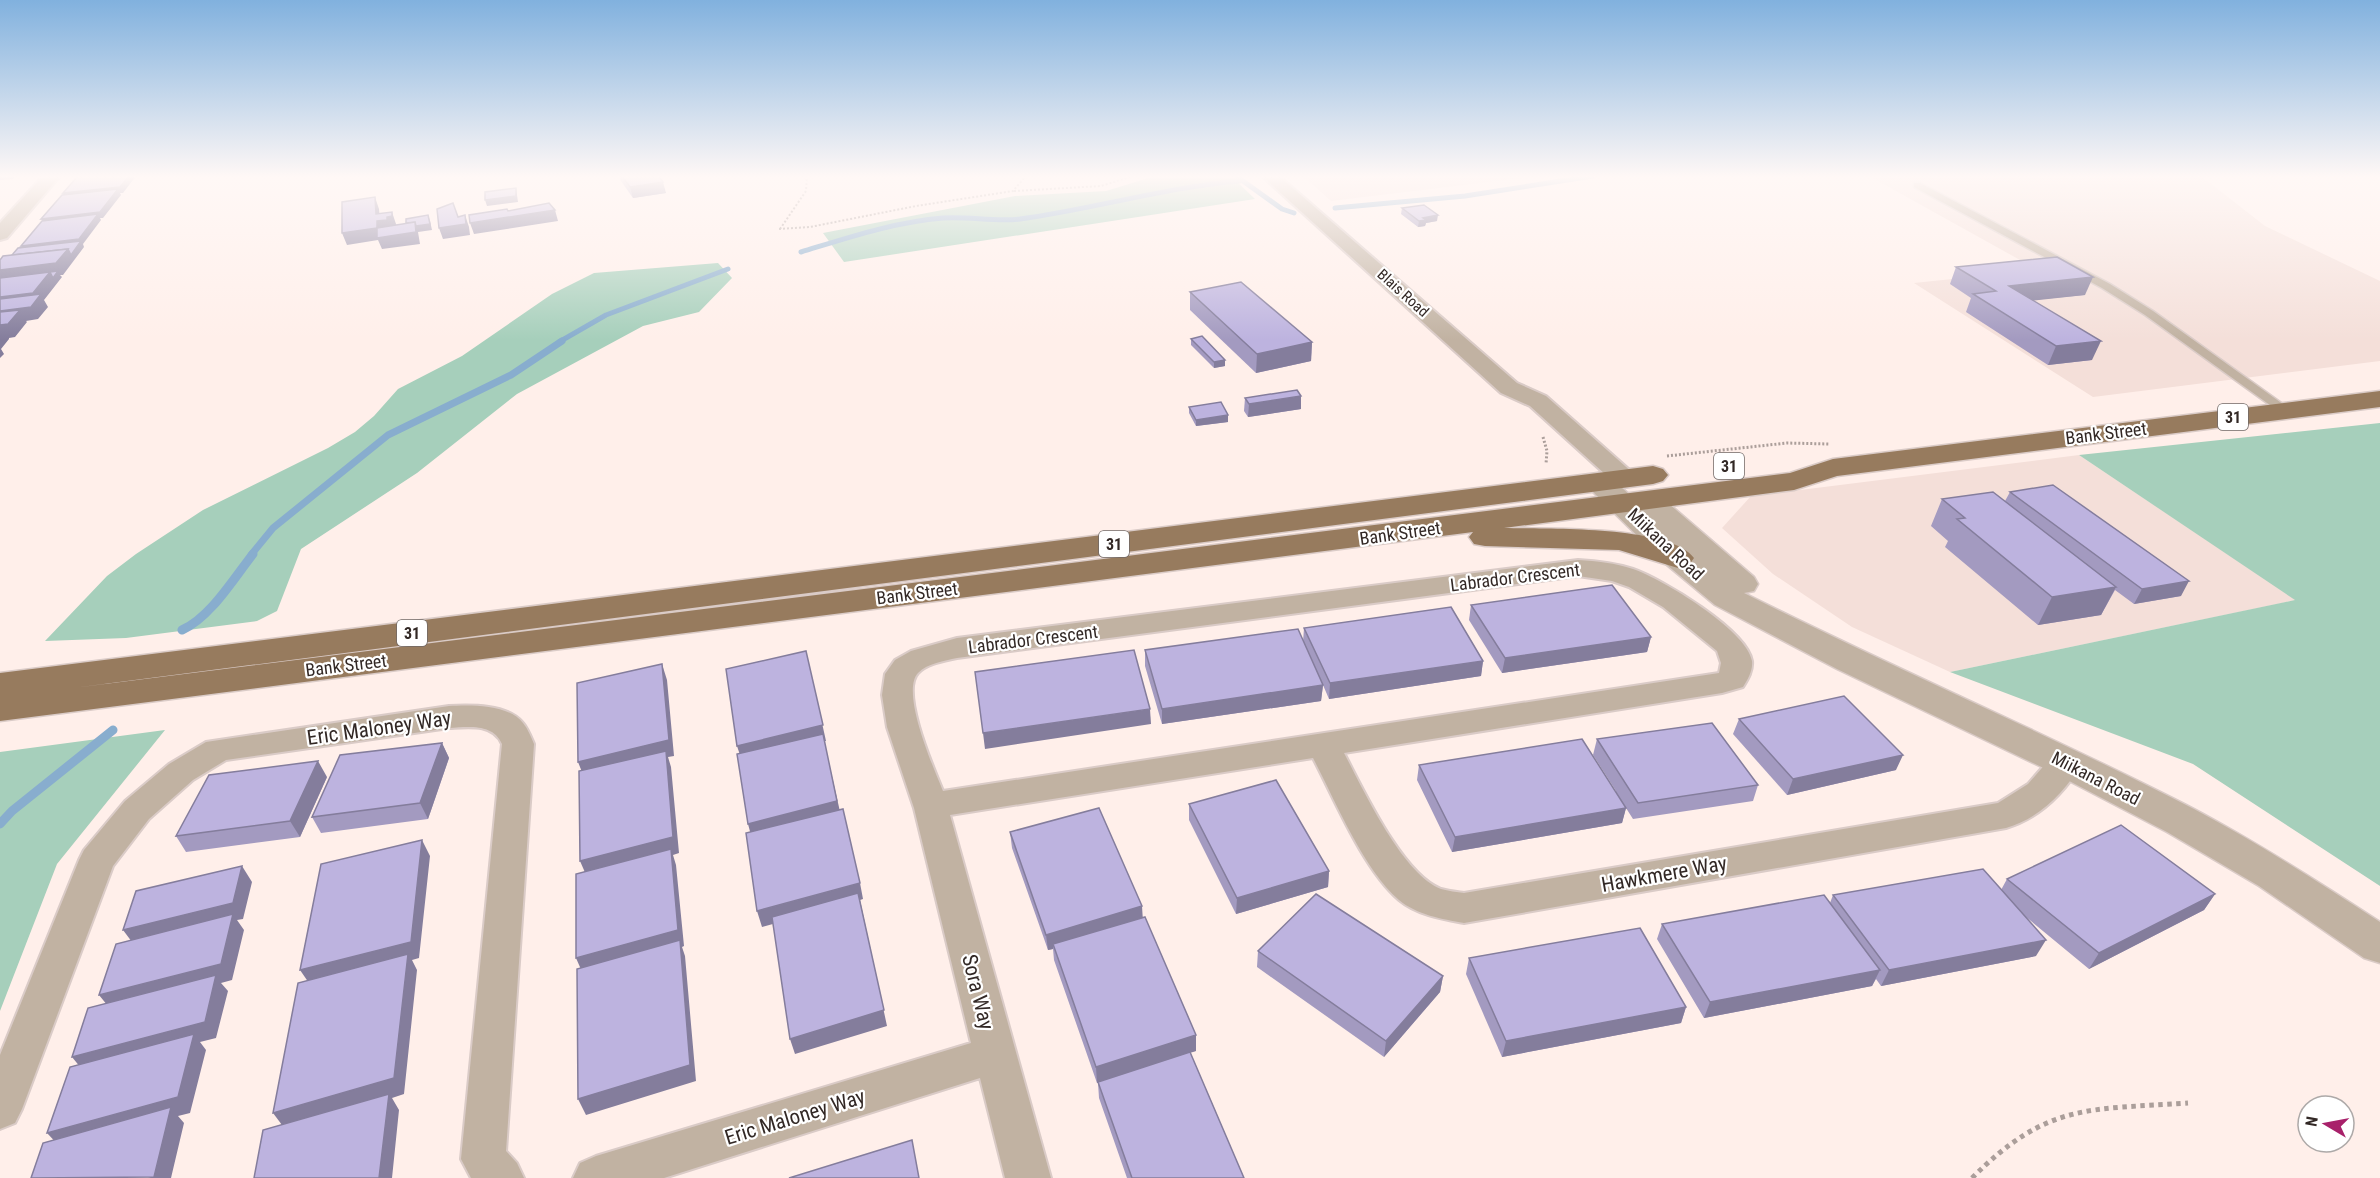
<svg xmlns="http://www.w3.org/2000/svg" width="2380" height="1178" viewBox="0 0 2380 1178" font-family="'Roboto Condensed',sans-serif">
  <style>
    .built { fill: #f4dfd9 }
    .green { fill: #a6cfbb }
    .lines { fill: none; stroke-linecap: round; stroke-linejoin: round }
    .stream-far2 { stroke: #88adce; stroke-width: 5 }
    .stream-far1 { stroke: #88adce; stroke-width: 7 }
    .stream { stroke: #88adce; stroke-width: 9 }
    .service-casing { stroke: #dacbc7; stroke-width: 3 }
    .minor-casing { stroke: #dacbc7; stroke-width: 4 }
    .tertiary-casing { stroke: #dacbc7; stroke-width: 3 }
    .primary-casing { stroke: #dacbc7; stroke-width: 3 }
    .path-far2 { stroke: #ab9e9a; stroke-width: 2; stroke-dasharray: 2 2; stroke-linecap: butt }
    .path-far1 { stroke: #ab9e9a; stroke-width: 3; stroke-dasharray: 2 2; stroke-linecap: butt }
    .path { stroke: #ab9e9a; stroke-width: 5; stroke-dasharray: 4.5 4.5; stroke-linecap: butt }
    .service { fill: #c1b2a2; fill-rule: evenodd }
    .minor { fill: #c1b2a2; fill-rule: evenodd }
    .tertiary { fill: #c1b2a2; fill-rule: evenodd }
    .primary { fill: #977b5e; fill-rule: evenodd }
    .wall { fill: #a39ac0 }
    .shaded-wall { fill: #847d9c }
    .building { fill: #bdb3df; stroke: #847d9c; stroke-width: 1.5 }
    .labels { text-anchor: middle; dominant-baseline: central; stroke-width: 4.5; stroke-linejoin: round; paint-order: stroke }
    .far-street-label { font-size: 15px; fill: #322825; stroke: #fff }
    .shield { fill: #fff; stroke: #706866; stroke-width: 1.5 }
    .shield-label { font-size: 16px; font-weight: bold; fill: #322825 }
    .street-label { font-size: 18px; fill: #322825; stroke: #fff }
    .near-street-label { font-size: 21px; fill: #322825; stroke: #fff }
  </style>
  <rect width="100%" height="100%" fill="#ffefea"/>
  <g class="built">
    <path d="M1303,176H1539L1331,201Z"/>
    <path d="M1869,176H2201L2265,226L2380,281V361L2093,397L1914,283L2038,270Z"/>
    <path d="M2079,455L2296,600L1950,672L1852,627L1773,574L1722,528L1751,496Z"/>
  </g>
  <g class="green">
    <path d="M1155,176H1231L1255,199L844,262L823,233L1015,196L1106,191Z"/>
    <path d="M718,263L732,278L699,312L643,326L517,394L417,473L301,549L277,611L257,621L126,638L45,641L107,576L136,554L203,510L328,448L355,432L374,416L398,389L462,356L552,294L594,273Z"/>
    <path d="M2380,423V886L2193,764L1950,672L2295,600L2079,455Z"/>
    <path d="M165,730L57,864L0,1011V752Z"/>
  </g>
  <g class="lines">
    <g class="stream-far2">
      <path d="M1236,176L1282,209L1294,213"/>
      <path d="M1335,208L1465,196L1593,176"/>
      <path d="M801,252C847,238 894,222 943,218C968,216 995,222 1020,219C1094,209 1166,187 1240,181"/>
      <path d="M559,342L606,315L728,269"/>
    </g>
    <path class="stream-far1" d="M251,555L273,528L388,435L511,375L562,341"/>
    <g class="stream">
      <path d="M182,630C210,618 234,578 253,554"/>
      <path d="M0,824L12,811L113,730"/>
    </g>
    <g class="service-casing">
      <path id="service" d="M1914,183H1920L2110,284L2153,311L2291,410L2289,413H2281L2145,315L2102,288L1914,187Z"/>
    </g>
    <g class="minor-casing">
      <g id="minor">
        <path d="M43,176H60L7,238L0,240V223Z"/>
        <path d="M1262,176H1279L1517,383L1546,396L1634,474L1638,479L1634,484L1625,487L1616,484L1530,406L1501,393Z"/>
        <path d="M1578,560C1597,561 1615,563 1633,569C1662,579 1747,630 1752,661C1753,671 1748,679 1743,687L1722,693L1344,753C1363,789 1402,874 1441,889C1448,891 1457,892 1464,893L1998,803L2028,784L2054,754L2066,750L2078,754L2083,762C2065,792 2040,818 2006,828L1464,923C1442,919 1417,915 1399,900C1363,869 1335,800 1313,758L950,815L1051,1178H1005L980,1078L664,1178H573L580,1163L596,1156L971,1043L914,808L887,727L882,695L885,674L895,660L911,651L957,638ZM1578,576L1612,581L1629,587L1663,607L1717,651L1721,663L1719,673L943,791C934,769 900,692 918,673C928,663 944,661 957,658Z"/>
        <path d="M449,706C471,705 508,704 523,723C528,729 531,737 534,744L506,1151L517,1163L524,1178H471L461,1159L502,744C493,723 468,727 449,728L226,760L193,780L149,819L113,866L22,1109L15,1123L0,1129V1055L79,860L84,850L125,801L169,764L206,742Z"/>
      </g>
    </g>
    <g class="tertiary-casing">
      <path id="tertiary" d="M1599,473L1609,476L1643,507L1646,503L1657,500L1668,503L1754,577L1758,584L1754,591L1744,593C1893,668 2046,733 2194,809C2258,843 2319,882 2380,922V963L2364,958L2259,886L2167,832L2052,772L1837,669L1715,605L1667,565L1589,488L1584,482L1589,476Z"/>
    </g>
    <g class="primary-casing">
      <path id="primary" d="M2380,391V407L1837,476L1794,490L1504,528C1543,529 1671,525 1694,558L1689,565L1678,568L1619,550L1485,546L1474,544L1469,537L1473,532L0,721V673L1653,466L1663,469L1668,475L1663,481L1653,484L73,688L1790,473L1833,459Z"/>
    </g>
    <g class="path-far2">
      <path d="M1014,191L1101,186L1133,176"/>
      <path d="M779,229L810,227L916,206L1013,191L1026,176"/>
      <path d="M780,229L806,191L807,176"/>
    </g>
    <g class="path-far1">
      <path d="M1543,437L1547,451L1546,464"/>
      <path d="M1667,456L1787,443L1829,444"/>
    </g>
    <path class="path" d="M1972,1178C2048,1102 2089,1110 2188,1103"/>
    <use href="#service" class="service"/>
    <use href="#minor" class="minor"/>
    <use href="#tertiary" class="tertiary"/>
    <use href="#primary" class="primary"/>
  </g>
  <g class="wall">
    <path d="M619,176H641L666,193L633,198L621,181Z"/>
    <path d="M1402,208L1437,221L1426,223L1425,226L1418,227L1401,214Z"/>
    <path d="M1956,267L2085,295L2033,300L2092,360L2048,365L1966,312L1971,298L1950,284Z"/>
    <path d="M1190,292L1312,342L1311,361L1256,373L1190,310Z"/>
    <path d="M1191,339L1225,366L1214,368L1191,345Z"/>
    <path d="M1245,398L1301,409L1248,417L1244,411Z"/>
    <path d="M1189,407L1228,422L1196,426L1189,413Z"/>
    <path d="M2010,492L2181,596L2134,604L2115,590L2101,615L2038,625L1945,547L1948,541L1931,526L1942,499L2005,501Z"/>
    <path d="M1471,605L1651,637L1647,652L1502,673L1469,620Z"/>
    <path d="M1304,628L1483,661L1481,676L1329,699L1323,685L1321,701L1162,724L1145,666V650L1303,642Z"/>
    <path d="M1739,719L1896,770L1787,795L1733,734Z"/>
    <path d="M1597,739L1758,785L1753,801L1633,819L1626,808L1622,823L1452,852L1417,780L1419,765L1616,791L1593,755Z"/>
    <path d="M442,743L449,758L428,819L321,833L312,817Z"/>
    <path d="M327,777L300,837L186,852L176,836Z"/>
    <path d="M1189,804L1329,871L1328,887L1236,914L1189,820Z"/>
    <path d="M1010,832L1143,917L1196,1051L1190,1052L1244,1178H1127L1099,1098L1098,1083H1097L1054,960L1053,949L1048,950L1012,848Z"/>
    <path d="M2007,879L2215,894L2204,910L2089,969L2026,917L2036,956L1881,986L1876,979L1872,986L1704,1018L1657,939L1662,924L1830,903L1833,895L2001,890Z"/>
    <path d="M1258,951L1443,976L1440,992L1384,1057L1257,967Z"/>
    <path d="M1469,958L1686,1007L1681,1023L1502,1057L1466,974Z"/>
  </g>
  <g class="shaded-wall">
    <path d="M0,176H16L13,179L0,180Z"/>
    <path d="M129,176H136L123,193H120L121,195L103,218H100L101,220L83,244L84,247L63,275H60L62,277L44,300L48,307L38,319L26,321L27,322L15,337L9,338V339L1,349L4,354L0,358V270L78,246L24,252L21,246L45,224L41,219L66,199L63,193Z"/>
    <path d="M663,182L666,193L633,198L630,187Z"/>
    <path d="M516,188L518,202L487,206L485,200Z"/>
    <path d="M375,197L379,209L380,221L392,212L397,227L415,222L428,215L430,221L432,230L418,232L420,244L382,249L378,240L347,245L342,233L376,214Z"/>
    <path d="M555,210L558,221L474,234L470,223Z"/>
    <path d="M465,215L469,227L470,235L443,239L439,228Z"/>
    <path d="M1438,215L1437,221L1426,223L1425,226L1418,227L1419,221L1423,218Z"/>
    <path d="M2093,277L2085,295L2002,304L2009,286Z"/>
    <path d="M2101,341L2092,360L2048,365L2056,346Z"/>
    <path d="M1312,342L1311,361L1256,373L1257,354Z"/>
    <path d="M1225,360V366L1214,368V362Z"/>
    <path d="M1301,396V409L1248,417L1249,404Z"/>
    <path d="M1228,415V422L1196,426V420Z"/>
    <path d="M2189,581L2181,596L2134,604L2142,589Z"/>
    <path d="M2116,587L2101,615L2038,625L2052,597Z"/>
    <path d="M1651,637L1647,652L1502,673L1505,658Z"/>
    <path d="M806,651L826,741H824L841,816L752,839L748,824L742,761L737,746Z"/>
    <path d="M1483,661L1481,676L1329,699L1330,683Z"/>
    <path d="M662,664L667,680L674,756L668,757L671,767L679,853L673,855L676,865L684,946L682,947L685,956L696,1081L586,1115L578,1099L583,974L576,958L587,877L580,861L584,777L578,762Z"/>
    <path d="M1323,685L1321,701L1162,724V709Z"/>
    <path d="M1150,709L1151,724L985,749L983,733Z"/>
    <path d="M442,743L449,758L428,819L420,803Z"/>
    <path d="M1903,755L1896,770L1787,795L1793,779Z"/>
    <path d="M318,761L327,777L300,837L290,821Z"/>
    <path d="M1626,808L1622,823L1452,852L1455,837Z"/>
    <path d="M422,840L430,856L419,958L412,960L417,970L404,1094L392,1098L399,1110L392,1178H379L285,1129L273,1113L311,986L300,970Z"/>
    <path d="M242,866L252,882L243,919L237,920L244,930L232,980L221,983L228,991L216,1038L200,1042L206,1050L190,1113L178,1116L184,1123L171,1178H151L62,1149L47,1133L85,1073L72,1057L112,1011L99,995L135,946L123,930Z"/>
    <path d="M1329,871L1328,887L1236,914L1237,898Z"/>
    <path d="M860,883L863,899L860,900L887,1026L795,1054L790,1039L860,900L762,927L757,911Z"/>
    <path d="M2215,894L2204,910L2089,969L2099,953Z"/>
    <path d="M1142,906L1143,922L1053,944V949L1048,950L1046,935Z"/>
    <path d="M2046,940L2036,956L1881,986L1889,970Z"/>
    <path d="M1880,970L1872,986L1704,1018L1710,1002Z"/>
    <path d="M1443,976L1440,992L1384,1057L1386,1041Z"/>
    <path d="M1686,1007L1681,1023L1502,1057L1506,1041Z"/>
    <path d="M1196,1035V1051L1097,1083L1096,1067Z"/>
  </g>
  <g class="building">
    <path d="M78,176H129L120,187L63,193Z"/>
    <path d="M622,176H641L642,177L659,176L663,182L630,187Z"/>
    <path d="M516,188V196L485,200V192Z"/>
    <path d="M118,189L100,212L41,219L62,195Z"/>
    <path d="M375,197L376,214L392,212V216L387,217V220L377,221V228L342,233V202Z"/>
    <path d="M453,203L458,217L465,215L466,224L439,228L437,209Z"/>
    <path d="M549,203L555,210L470,223L469,215L507,209L508,211Z"/>
    <path d="M1424,205L1438,215L1423,218L1426,220L1419,221L1402,208Z"/>
    <path d="M98,214L79,239L21,246L42,221Z"/>
    <path d="M428,215L430,224L416,226L415,222L406,223V219Z"/>
    <path d="M415,222L416,232L377,238V228Z"/>
    <path d="M81,241L71,255L68,249L12,255L18,248Z"/>
    <path d="M68,249L56,263L0,270V260L3,256Z"/>
    <path d="M2057,257L2093,277L2009,286L2101,341L2056,346L1973,294L1996,291L1956,267Z"/>
    <path d="M58,271L53,278L50,272Z"/>
    <path d="M50,272L33,293L0,297V278Z"/>
    <path d="M1241,282L1312,342L1257,354L1190,292Z"/>
    <path d="M41,294L31,307L0,311V299Z"/>
    <path d="M20,310L8,324L0,325V312Z"/>
    <path d="M1202,336L1225,360L1214,362L1191,339Z"/>
    <path d="M1297,390L1301,396L1249,404L1245,398Z"/>
    <path d="M1221,402L1228,415L1196,420L1189,407Z"/>
    <path d="M2053,485L2189,581L2142,589L2010,492Z"/>
    <path d="M1993,492L2116,587L2052,597L1957,519L1965,518L1942,499Z"/>
    <path d="M1612,585L1651,637L1505,658L1471,605Z"/>
    <path d="M1451,607L1483,661L1330,683L1304,628Z"/>
    <path d="M1298,629L1323,685L1162,709L1145,650Z"/>
    <path d="M1134,650L1150,709L983,733L975,672Z"/>
    <path d="M806,651L823,725L737,746L726,669Z"/>
    <path d="M662,664L669,740L578,762L577,683Z"/>
    <path d="M1844,696L1903,755L1793,779L1739,719Z"/>
    <path d="M1712,723L1758,785L1638,803L1597,739Z"/>
    <path d="M823,734L837,801L748,824L737,754Z"/>
    <path d="M1582,739L1626,808L1455,837L1419,765Z"/>
    <path d="M442,743L420,803L312,817L340,755Z"/>
    <path d="M666,751L673,837L580,861L579,771Z"/>
    <path d="M318,761L290,821L176,836L209,775Z"/>
    <path d="M1276,780L1329,871L1237,898L1189,804Z"/>
    <path d="M1099,808L1142,906L1046,935L1010,832Z"/>
    <path d="M843,809L860,883L757,911L746,833Z"/>
    <path d="M2121,825L2215,894L2099,953L2007,879Z"/>
    <path d="M422,840L411,942L300,970L321,864Z"/>
    <path d="M671,849L678,930L576,958V874Z"/>
    <path d="M242,866L233,903L123,930L136,891Z"/>
    <path d="M1983,869L2046,940L1889,970L1833,895Z"/>
    <path d="M858,893L884,1010L790,1039L772,917Z"/>
    <path d="M1316,894L1443,976L1386,1041L1258,951Z"/>
    <path d="M1824,895L1880,970L1710,1002L1662,924Z"/>
    <path d="M233,914L221,964L99,995L116,944Z"/>
    <path d="M1145,917L1196,1035L1096,1067L1053,944Z"/>
    <path d="M1640,928L1686,1007L1506,1041L1469,958Z"/>
    <path d="M680,940L690,1065L578,1099L577,969Z"/>
    <path d="M408,954L394,1078L273,1113L298,983Z"/>
    <path d="M216,975L205,1022L72,1057L88,1008Z"/>
    <path d="M194,1034L178,1097L47,1133L70,1067Z"/>
    <path d="M1190,1052L1244,1178H1132L1098,1082Z"/>
    <path d="M389,1094L379,1178H254L263,1130Z"/>
    <path d="M171,1107L154,1177L31,1178L43,1143Z"/>
    <path d="M912,1140L919,1178H789Z"/>
  </g>
  <linearGradient id="sky" x2="0" y2="1"><stop stop-color="#81b1de"/><stop offset="0.52" stop-color="#fff8f6"/><stop offset="1" stop-color="#fff8f6" stop-opacity="0"/></linearGradient>
  <rect width="2380" height="340" fill="url(#sky)"/>
  <g class="labels">
    <g class="far-street-label">
      <text transform="translate(1403 293) rotate(42)">Blais Road</text>
    </g>
    <g class="shield">
      <rect x="2218" y="404" width="30" height="26" rx="4.5"/>
      <rect x="1714" y="453" width="30" height="26" rx="4.5"/>
      <rect x="1099" y="531" width="30" height="26" rx="4.5"/>
      <rect x="397" y="620" width="30" height="26" rx="4.5"/>
    </g>
    <g class="shield-label">
      <text x="2233" y="417">31</text>
      <text x="1729" y="466">31</text>
      <text x="1114" y="544">31</text>
      <text x="412" y="633">31</text>
    </g>
    <g class="street-label">
      <text transform="translate(2106 433) rotate(-7)">Bank Street</text>
      <text transform="translate(1400 533) rotate(-8)">Bank Street</text>
      <text transform="translate(1666 544) rotate(43)">Miikana Road</text>
      <text transform="translate(1515 577) rotate(-7)">Labrador Crescent</text>
      <text transform="translate(917 593) rotate(-7)">Bank Street</text>
      <text transform="translate(1033 639) rotate(-7)">Labrador Crescent</text>
      <text transform="translate(346 665) rotate(-7)">Bank Street</text>
      <text transform="translate(2096 778) rotate(27)">Miikana Road</text>
    </g>
    <g class="near-street-label">
      <text transform="translate(379 728) rotate(-8)">Eric Maloney Way</text>
      <text transform="translate(1664 874) rotate(-10)">Hawkmere Way</text>
      <text transform="translate(978 992) rotate(76)">Sora Way</text>
      <text transform="translate(795 1117) rotate(-17)">Eric Maloney Way</text>
    </g>
  </g>
  <g transform="translate(2326 1124) rotate(280)"><circle r="28" fill="#ffffff" stroke="#ada9a8" stroke-width="1.5"/>
  <path d="M0-4.5L10 22L0 15L-10 22Z" fill="#a8216a"/>
  <text y="-9" font-size="16" font-weight="bold" text-anchor="middle" fill="#322825">N</text>
  </g>
</svg>
